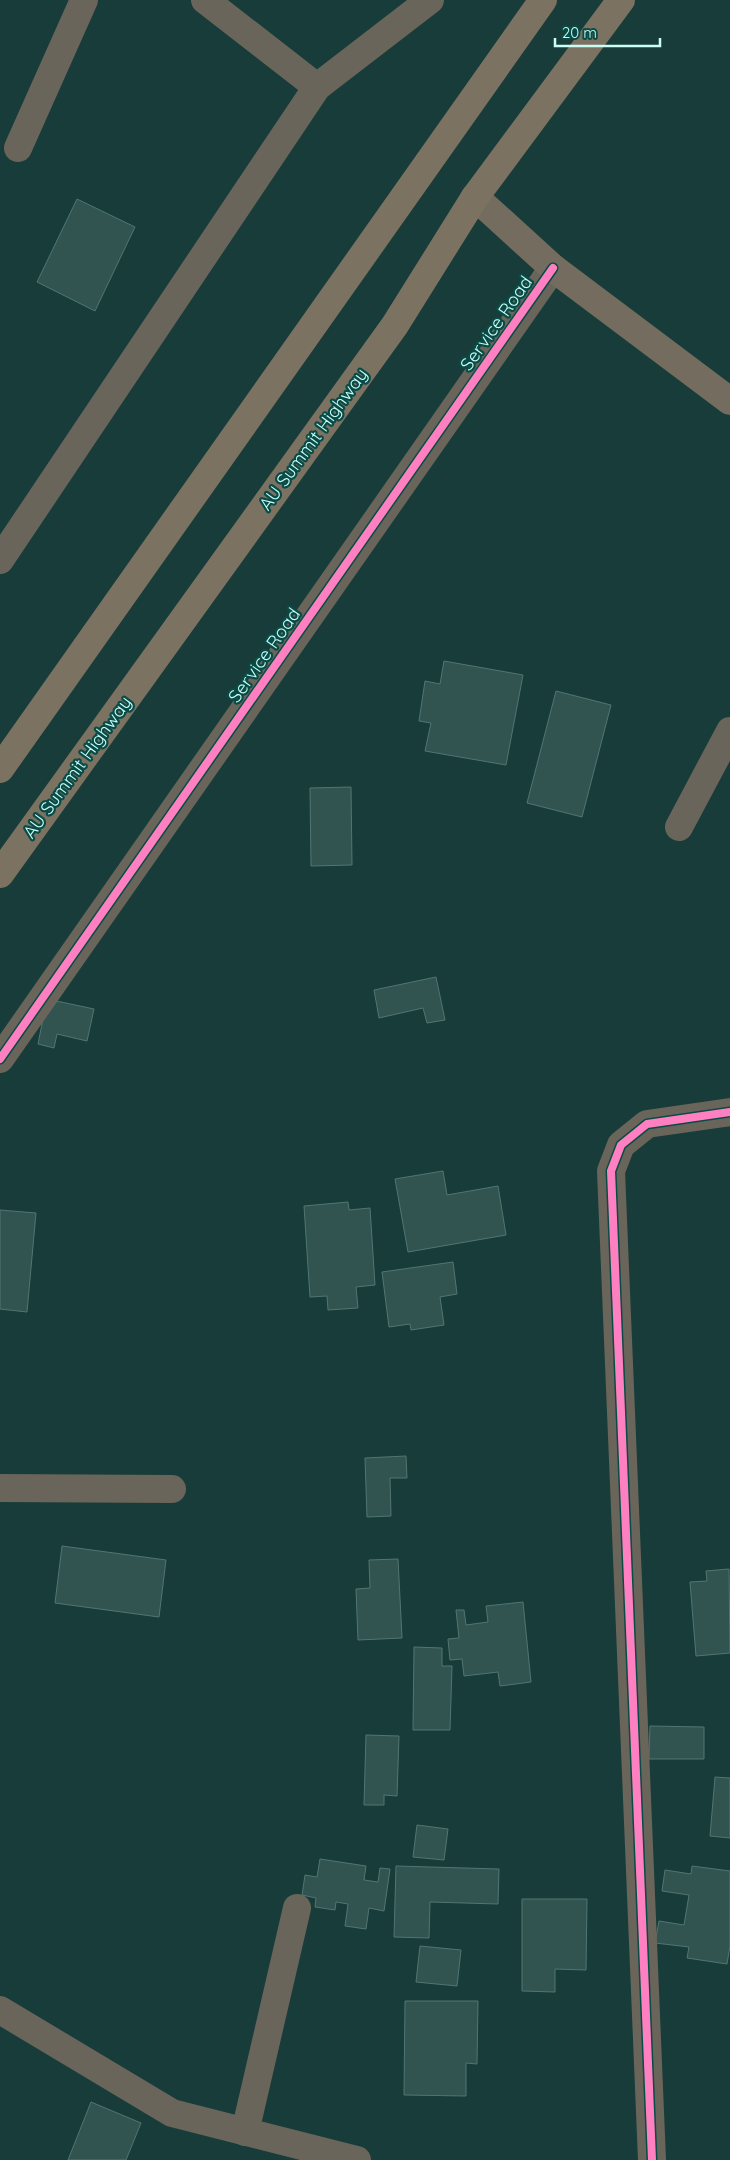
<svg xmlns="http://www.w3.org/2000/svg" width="730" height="2160" viewBox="0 0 730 2160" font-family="Quicksand,sans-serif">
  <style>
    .building { fill: #325451; stroke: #507673 }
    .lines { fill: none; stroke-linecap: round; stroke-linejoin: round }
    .street { stroke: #6a655a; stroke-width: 28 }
    .secondary { stroke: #736c5f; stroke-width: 28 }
    .primary { stroke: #7b7262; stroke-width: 28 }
    .cycleway-casing { stroke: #094b46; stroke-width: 11 }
    .cycleway { stroke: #ff80c0; stroke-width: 8 }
    .labels { text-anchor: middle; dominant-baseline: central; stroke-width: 4.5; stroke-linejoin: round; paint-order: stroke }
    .street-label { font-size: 18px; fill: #cbfdf7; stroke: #094b46 }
  </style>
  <rect width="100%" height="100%" fill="#183c39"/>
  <g class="building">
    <path d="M77,199L135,227L95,311L37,282Z"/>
    <path d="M444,661L523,675L506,765L425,751L431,723L419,721L425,681L440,684Z"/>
    <path d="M556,691L611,705L582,817L527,803Z"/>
    <path d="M351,787L352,865L311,866L310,788Z"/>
    <path d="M436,977L445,1020L427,1023L423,1008L379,1018L374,990Z"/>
    <path d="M47,999L94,1009L87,1041L57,1034L54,1048L38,1044Z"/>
    <path d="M443,1171L447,1195L498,1186L506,1235L408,1252L395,1179Z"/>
    <path d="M348,1202L349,1210L370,1208L375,1285L356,1287L358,1308L328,1310L327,1296L310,1297L304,1206Z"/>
    <path d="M0,1210L36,1213L27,1312L0,1309Z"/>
    <path d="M453,1262L457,1294L440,1297L444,1325L411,1330L410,1324L389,1327L382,1272Z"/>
    <path d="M406,1456L407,1478H390L391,1516L367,1517L365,1458Z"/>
    <path d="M62,1546L166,1560L159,1617L55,1603Z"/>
    <path d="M398,1559L402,1638L358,1640L356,1589L370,1588L369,1560Z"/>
    <path d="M729,1569L730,1653L696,1656L690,1582L707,1581L706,1571Z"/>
    <path d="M523,1602L531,1682L500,1686L498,1672L464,1676L462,1659L450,1660L448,1639L459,1638L456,1610H464L466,1625L488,1622L486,1606Z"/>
    <path d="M414,1647L442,1648V1666H452L450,1730H413Z"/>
    <path d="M650,1726L704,1727V1759H649Z"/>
    <path d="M366,1735L399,1736L397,1796L384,1795V1805H364Z"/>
    <path d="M715,1777L730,1778V1838L710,1836Z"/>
    <path d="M417,1825L448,1829L444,1860L413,1857Z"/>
    <path d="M320,1859L366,1866L364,1880L378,1882L380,1868L390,1869L384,1911L369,1908L366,1929L345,1926L348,1904L336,1902L335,1910L315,1907L316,1898L302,1895L305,1875L317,1877Z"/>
    <path d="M396,1866L499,1869L498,1904L430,1902L429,1938L394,1937Z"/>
    <path d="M692,1866L730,1871V1946L727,1964L687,1958L689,1947L655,1943L659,1921L684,1925L689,1895L662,1891L665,1870L691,1874Z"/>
    <path d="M522,1899H587L586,1970L555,1969V1992L522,1991Z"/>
    <path d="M420,1946L461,1950L457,1986L416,1982Z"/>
    <path d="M405,2001H478L477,2064L466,2063V2096L404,2095Z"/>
    <path d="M91,2102L141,2123L126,2160H68Z"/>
  </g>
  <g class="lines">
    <g class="street">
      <path d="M205,0L317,87"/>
      <path d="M18,148L84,0"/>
      <path d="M0,560L317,87L430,0"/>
      <path d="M679,827L730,731"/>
      <path d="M0,1059L553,268"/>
      <path d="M0,1488L172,1489"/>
      <path d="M0,2010L172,2113L357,2160"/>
      <path d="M245,2132L297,1908"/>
      <path d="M652,2160L611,1171L621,1145L647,1124L730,1112"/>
    </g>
    <path class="secondary" d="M475,197L553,268L730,401"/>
    <g class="primary">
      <path d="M0,769L543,0"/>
      <path d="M0,874L395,325L475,197L621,0"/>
    </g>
    <g class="cycleway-casing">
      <g id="cycleway">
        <path d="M0,1059L553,268"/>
        <path d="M652,2160L611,1171L621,1145L647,1124L730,1112"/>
      </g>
    </g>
    <use href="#cycleway" class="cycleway"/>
  </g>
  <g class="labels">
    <g class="street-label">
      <text transform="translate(496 323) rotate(-55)">Service Road</text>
      <text transform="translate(313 439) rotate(-54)">AU Summit Highway</text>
      <text transform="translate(264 655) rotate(-55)">Service Road</text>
      <text transform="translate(77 767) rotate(-54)">AU Summit Highway</text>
    </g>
  </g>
  <path d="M555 38v8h105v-8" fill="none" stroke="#cbfdf7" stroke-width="2.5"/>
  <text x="562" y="38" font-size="15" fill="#cbfdf7" stroke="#094b46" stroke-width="4" paint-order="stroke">20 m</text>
</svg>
